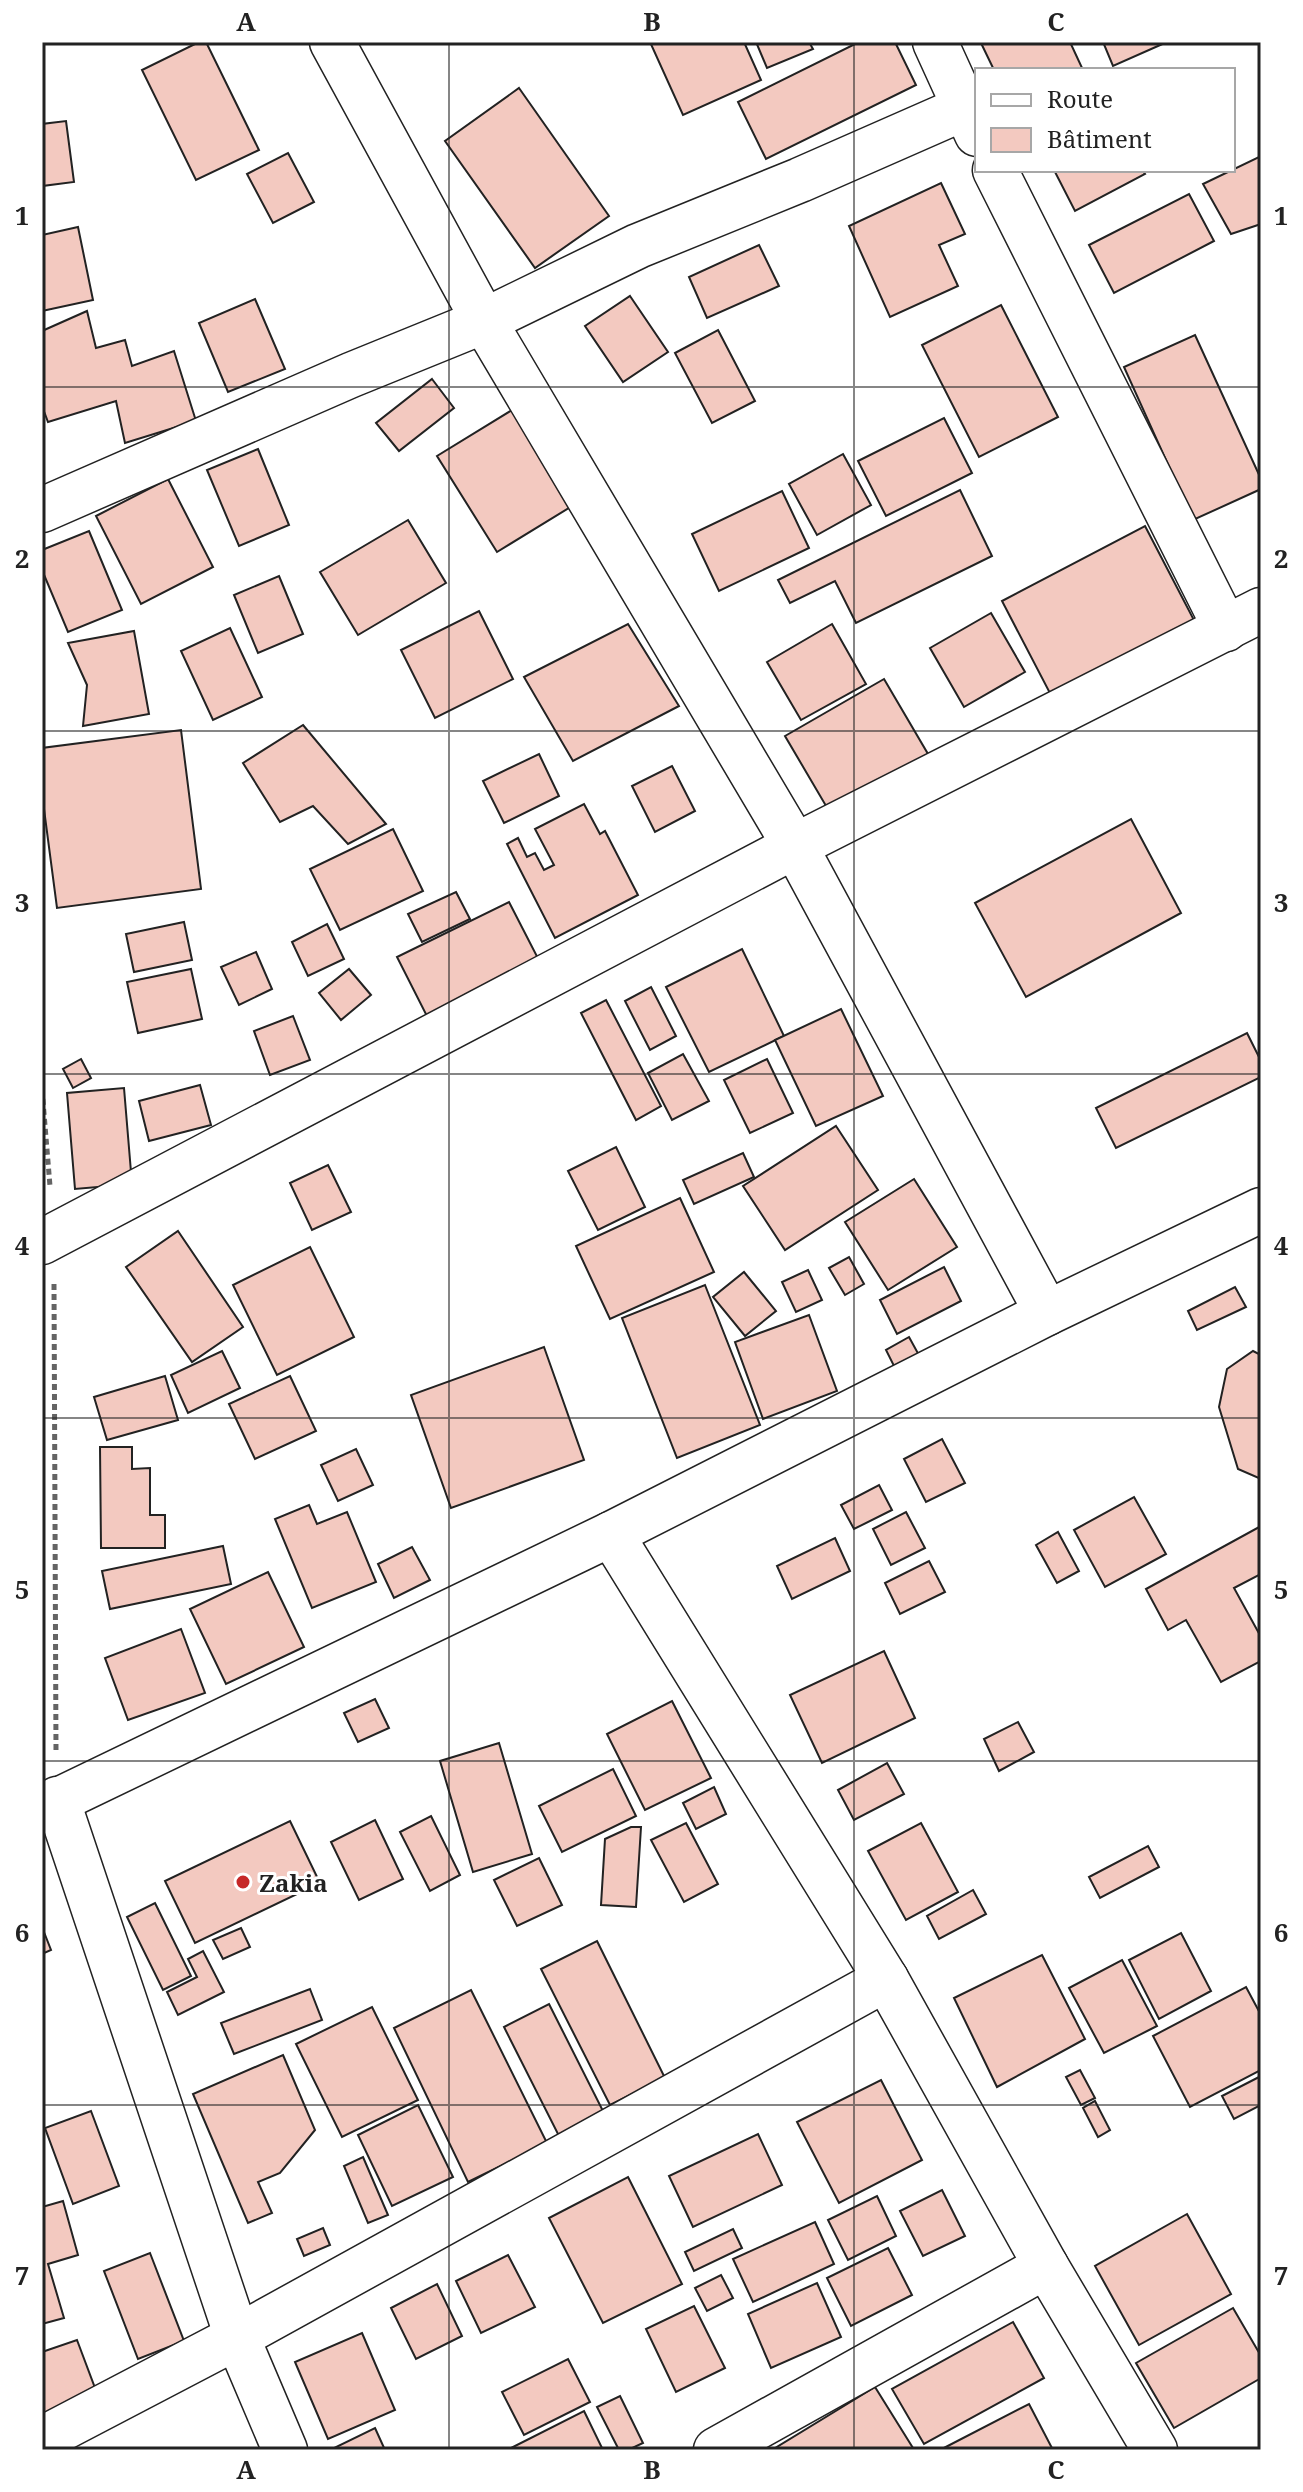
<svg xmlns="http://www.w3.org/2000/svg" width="1303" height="2492" viewBox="0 0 1303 2492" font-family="'Noto Serif',serif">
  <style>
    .building { fill: #f3c9c0; stroke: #222; stroke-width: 2 }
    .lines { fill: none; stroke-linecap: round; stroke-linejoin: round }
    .street-casing { stroke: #222; stroke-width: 47 }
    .path { stroke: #646464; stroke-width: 5; stroke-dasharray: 6 4; stroke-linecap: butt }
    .street { stroke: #fff; stroke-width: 44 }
    .grid { fill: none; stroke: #222; stroke-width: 2; stroke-opacity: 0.55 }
    .poi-dot { fill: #c62828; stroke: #fff; stroke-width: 3 }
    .labels { text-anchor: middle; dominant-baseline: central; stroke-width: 6; stroke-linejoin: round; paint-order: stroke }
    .poi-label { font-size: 24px; font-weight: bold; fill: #222; stroke: #fff; text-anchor: start }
    .neatline { fill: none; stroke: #222; stroke-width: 3 }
    .grid-label { font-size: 26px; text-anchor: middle; font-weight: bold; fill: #222 }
  </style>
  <rect width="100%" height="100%" fill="#fff"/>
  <g class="building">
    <path d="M199,42H206L259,150L196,180L142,70Z"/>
    <path d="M650,42H744L761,80L683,115Z"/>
    <path d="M756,42H809L813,49L767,68Z"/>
    <path d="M859,42H895L916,85L766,159L738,102Z"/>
    <path d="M984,42H1070L1083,70H994L981,43Z"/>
    <path d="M1103,42H1167L1113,66Z"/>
    <path d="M519,88L609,216L535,268L445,141Z"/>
    <path d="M66,121L74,182L42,186V124Z"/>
    <path d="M288,153L314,202L273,223L247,174Z"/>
    <path d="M1261,156V224L1231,234L1203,184Z"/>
    <path d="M1054,170H1142L1145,174L1075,211Z"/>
    <path d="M941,183L965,234L939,245L958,286L890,317L849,226Z"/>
    <path d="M1189,194L1214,241L1114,293L1089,245Z"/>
    <path d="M78,227L93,300L42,311V235Z"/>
    <path d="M759,245L779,286L707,318L689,277Z"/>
    <path d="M630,296L668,352L623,382L585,326Z"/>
    <path d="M255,299L285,369L228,392L199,323Z"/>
    <path d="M1001,305L1058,417L979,457L922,345Z"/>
    <path d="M87,311L96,348L125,340L132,366L174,351L196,421L125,443L116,401L48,422L42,406V331Z"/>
    <path d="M718,330L755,401L712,423L675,353Z"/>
    <path d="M1195,335L1261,479V489L1193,520L1124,367Z"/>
    <path d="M432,379L454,408L399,451L376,423Z"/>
    <path d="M517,407L577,503L497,552L437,456Z"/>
    <path d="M944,418L972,473L886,516L858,461Z"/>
    <path d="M258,449L289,525L239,546L207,470Z"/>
    <path d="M843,454L871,505L817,535L789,484Z"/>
    <path d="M168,479L213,567L141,604L96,516Z"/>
    <path d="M960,490L992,556L856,623L835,581L790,603L778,580Z"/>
    <path d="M782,491L809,548L719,591L692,534Z"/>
    <path d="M408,520L446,583L358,635L320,572Z"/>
    <path d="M1145,526L1196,624L1053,699L1002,601Z"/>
    <path d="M89,531L122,610L68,632L42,570V550Z"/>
    <path d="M279,576L303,634L258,653L234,595Z"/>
    <path d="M479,611L513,679L435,718L401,650Z"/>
    <path d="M991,613L1025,672L964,707L930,648Z"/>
    <path d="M628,624L679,706L573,761L524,677Z"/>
    <path d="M832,624L866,684L801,720L767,662Z"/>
    <path d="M230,628L262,697L213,720L181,651Z"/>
    <path d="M134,631L149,714L83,726L87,685L68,643Z"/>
    <path d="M884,679L928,754L829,811L785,736Z"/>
    <path d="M303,725L386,824L348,844L313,806L280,822L243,763Z"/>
    <path d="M181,730L201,889L57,908L42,794V748Z"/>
    <path d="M539,754L559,796L504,823L483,781Z"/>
    <path d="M672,766L695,811L655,832L632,786Z"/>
    <path d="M584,804L600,834L605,831L638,895L555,938L507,844L518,838L527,857L535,853L544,870L554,865L535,829Z"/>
    <path d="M1131,819L1181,913L1026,997L975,903Z"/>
    <path d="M393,829L423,891L340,930L310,869Z"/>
    <path d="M456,892L470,919L422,942L408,914Z"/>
    <path d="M509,902L545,972L433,1028L397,957Z"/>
    <path d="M184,922L192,960L134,972L126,934Z"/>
    <path d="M327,924L344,959L308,976L292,942Z"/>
    <path d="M742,949L784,1036L709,1072L666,987Z"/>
    <path d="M256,952L272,989L239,1005L221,967Z"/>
    <path d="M191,969L202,1019L138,1033L127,982Z"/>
    <path d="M349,969L371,995L341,1020L319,993Z"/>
    <path d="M651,987L676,1036L650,1050L625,1001Z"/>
    <path d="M606,1000L661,1106L636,1120L581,1013Z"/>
    <path d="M841,1009L883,1096L816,1126L775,1040Z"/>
    <path d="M293,1016L310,1060L270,1075L254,1031Z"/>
    <path d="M1247,1033L1261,1061V1077L1116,1148L1096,1108Z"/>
    <path d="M683,1054L709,1101L672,1120L648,1073Z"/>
    <path d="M81,1059L91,1078L73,1088L63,1069Z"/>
    <path d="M767,1059L793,1113L750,1133L724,1080Z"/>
    <path d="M200,1085L211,1125L149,1141L139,1101Z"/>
    <path d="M124,1088L132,1184L75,1189L67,1093Z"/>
    <path d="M836,1126L878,1190L785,1250L743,1186Z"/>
    <path d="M616,1147L645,1207L598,1230L568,1171Z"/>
    <path d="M743,1153L754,1177L694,1204L683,1180Z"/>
    <path d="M328,1165L351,1212L312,1230L290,1183Z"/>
    <path d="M914,1179L957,1247L888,1290L845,1222Z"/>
    <path d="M680,1198L714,1272L610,1319L576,1246Z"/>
    <path d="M178,1231L243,1327L192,1362L126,1267Z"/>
    <path d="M310,1247L354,1337L277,1375L233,1285Z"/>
    <path d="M849,1257L864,1284L845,1295L829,1268Z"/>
    <path d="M944,1267L961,1301L897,1334L880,1300Z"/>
    <path d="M808,1270L822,1300L796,1312L782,1282Z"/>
    <path d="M744,1272L776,1311L745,1336L713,1297Z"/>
    <path d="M705,1285L760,1425L677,1458L622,1318Z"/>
    <path d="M1235,1287L1246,1307L1197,1330L1188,1311Z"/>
    <path d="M809,1315L837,1391L763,1419L735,1342Z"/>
    <path d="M909,1337L920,1357L896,1370L886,1350Z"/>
    <path d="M544,1347L584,1460L451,1508L411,1395Z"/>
    <path d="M222,1351L240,1388L188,1413L171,1375Z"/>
    <path d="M1253,1351L1261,1355V1479L1238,1469L1219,1407L1227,1369Z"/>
    <path d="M165,1376L178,1420L107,1440L94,1397Z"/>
    <path d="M290,1376L316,1431L255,1459L229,1404Z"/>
    <path d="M942,1439L965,1483L926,1502L904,1459Z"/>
    <path d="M100,1447H132V1469L150,1468V1515H165V1548H101Z"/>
    <path d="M356,1449L373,1485L338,1501L321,1465Z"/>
    <path d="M879,1485L892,1510L854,1529L841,1505Z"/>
    <path d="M1134,1497L1166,1554L1105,1587L1074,1530Z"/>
    <path d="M309,1505L317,1524L347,1512L376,1582L312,1608L275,1519Z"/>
    <path d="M906,1512L925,1548L891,1565L873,1529Z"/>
    <path d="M1261,1526V1574L1234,1588L1261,1637V1661L1221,1682L1186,1620L1168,1630L1146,1589Z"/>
    <path d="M1058,1532L1079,1571L1057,1583L1036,1545Z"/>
    <path d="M835,1538L850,1571L792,1599L777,1566Z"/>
    <path d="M223,1546L231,1584L110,1609L102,1571Z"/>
    <path d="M412,1547L430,1580L394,1598L378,1564Z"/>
    <path d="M929,1561L945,1592L900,1614L885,1583Z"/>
    <path d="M268,1572L304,1647L226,1684L190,1609Z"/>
    <path d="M181,1629L205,1693L128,1720L105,1658Z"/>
    <path d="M884,1651L915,1718L822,1763L790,1695Z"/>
    <path d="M375,1699L389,1728L358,1742L344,1713Z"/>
    <path d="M672,1701L711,1778L645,1810L607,1734Z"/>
    <path d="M1018,1722L1034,1752L999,1771L984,1739Z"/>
    <path d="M499,1743L532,1854L473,1872L440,1761Z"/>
    <path d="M887,1763L904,1794L854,1820L838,1790Z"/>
    <path d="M613,1769L636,1816L562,1852L539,1806Z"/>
    <path d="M714,1787L726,1814L696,1829L683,1803Z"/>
    <path d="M431,1816L460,1875L430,1891L400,1832Z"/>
    <path d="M375,1820L403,1879L359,1900L331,1842Z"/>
    <path d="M290,1821L320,1883L195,1943L165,1881Z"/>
    <path d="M686,1823L718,1884L684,1902L651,1840Z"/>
    <path d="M921,1823L958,1892L906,1920L868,1851Z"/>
    <path d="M631,1827H641L636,1907L601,1905L605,1839Z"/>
    <path d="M1148,1846L1159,1867L1100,1898L1089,1877Z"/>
    <path d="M539,1858L562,1905L517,1926L494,1880Z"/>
    <path d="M973,1890L986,1914L939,1939L927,1916Z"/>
    <path d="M155,1903L191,1976L163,1990L127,1917Z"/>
    <path d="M42,1927L51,1950L42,1954Z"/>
    <path d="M241,1928L250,1947L223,1959L213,1940Z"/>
    <path d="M1181,1933L1211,1991L1159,2019L1129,1960Z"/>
    <path d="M597,1941L665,2078L610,2105L541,1969Z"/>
    <path d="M203,1951L224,1992L178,2015L167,1992L197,1977L188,1959Z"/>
    <path d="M1042,1955L1085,2039L997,2087L954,1998Z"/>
    <path d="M1122,1960L1157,2026L1104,2053L1069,1988Z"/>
    <path d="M1246,1987L1261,2015V2070L1190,2107L1153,2036Z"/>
    <path d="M310,1989L322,2020L234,2054L221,2023Z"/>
    <path d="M471,1990L547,2143L468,2182L394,2028Z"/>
    <path d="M549,2004L605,2115L560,2138L504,2027Z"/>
    <path d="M372,2007L418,2100L342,2137L296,2044Z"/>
    <path d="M283,2055L315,2130L280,2173L258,2182L272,2213L248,2223L193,2094Z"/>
    <path d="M1080,2070L1095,2098L1081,2105L1066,2077Z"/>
    <path d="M1261,2076V2105L1234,2119L1222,2096Z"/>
    <path d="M881,2080L922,2160L839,2203L797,2122Z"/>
    <path d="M1095,2101L1110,2130L1098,2137L1083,2108Z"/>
    <path d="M418,2105L453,2177L392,2206L358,2135Z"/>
    <path d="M91,2111L119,2186L73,2204L45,2128Z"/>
    <path d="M758,2134L782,2185L693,2227L669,2176Z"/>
    <path d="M363,2157L388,2215L368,2223L344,2166Z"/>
    <path d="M628,2177L682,2284L603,2323L549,2218Z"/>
    <path d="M942,2190L965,2236L923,2256L900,2211Z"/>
    <path d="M877,2196L896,2236L848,2260L828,2220Z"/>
    <path d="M63,2201L78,2255L48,2264L64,2318L42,2324V2207Z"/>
    <path d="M1187,2214L1231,2294L1139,2345L1095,2266Z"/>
    <path d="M815,2222L834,2264L753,2302L733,2259Z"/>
    <path d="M323,2228L330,2245L304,2256L297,2239Z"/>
    <path d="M733,2229L742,2248L694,2271L685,2252Z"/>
    <path d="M888,2248L912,2295L851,2326L827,2278Z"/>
    <path d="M150,2253L184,2341L138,2359L104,2271Z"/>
    <path d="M508,2255L535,2307L481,2333L456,2281Z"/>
    <path d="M721,2275L733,2298L707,2311L695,2288Z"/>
    <path d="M817,2283L841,2337L771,2368L748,2314Z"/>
    <path d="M437,2284L462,2336L416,2359L391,2308Z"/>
    <path d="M694,2306L725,2368L676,2392L646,2329Z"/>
    <path d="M1233,2308L1261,2356V2378L1174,2428L1136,2363Z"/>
    <path d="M1013,2322L1044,2378L924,2444L892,2389Z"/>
    <path d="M362,2333L395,2410L328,2439L295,2362Z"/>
    <path d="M77,2340L98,2396L44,2415L42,2352Z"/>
    <path d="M568,2359L590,2402L524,2435L502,2392Z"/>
    <path d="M875,2387L913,2448L772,2450Z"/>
    <path d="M620,2396L643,2443L628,2450H619L597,2407Z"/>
    <path d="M1029,2404L1053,2450H940Z"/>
    <path d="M584,2411L603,2450H512L511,2448Z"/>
    <path d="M375,2428L385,2450H333L332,2449Z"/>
  </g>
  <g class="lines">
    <g class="street-casing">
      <g id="street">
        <path d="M332,42L484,321L795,846L1047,1313"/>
        <path d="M935,42L977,134"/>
        <path d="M995,170L1226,629"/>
        <path d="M42,510L351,375L484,321L638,246L800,180L964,108"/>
        <path d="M42,1242L795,846L1261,610"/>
        <path d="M611,1534L886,1979L1046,2266L1155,2450"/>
        <path d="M57,1799L237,2337L285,2450"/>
        <path d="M42,1808L611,1534L1047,1313L1261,1210"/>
        <path d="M42,2439L237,2337L886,1979"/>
        <path d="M716,2450L1046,2266"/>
      </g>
    </g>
    <g class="path">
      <path d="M42,1089L50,1186"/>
      <path d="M54,1284L56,1750"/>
    </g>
    <use href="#street" class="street"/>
  </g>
  <path class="grid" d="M449,42V2450M854,42V2450M42,387H1261M42,731H1261M42,1074H1261M42,1418H1261M42,1761H1261M42,2105H1261"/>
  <circle class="poi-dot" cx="243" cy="1882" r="8"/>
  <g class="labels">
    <g class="poi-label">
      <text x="259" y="1882">Zakia</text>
    </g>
  </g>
  <rect width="1303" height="2492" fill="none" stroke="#ffffff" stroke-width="88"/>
  <rect x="975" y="68" width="260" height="104" fill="#ffffff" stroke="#a7a7a7" stroke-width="2"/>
  <rect x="991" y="94" width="40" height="12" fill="#ffffff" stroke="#a7a7a7" stroke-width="2"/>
  <text x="1047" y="108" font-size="24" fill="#222222">Route</text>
  <rect x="991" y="128" width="40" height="24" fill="#f3c9c0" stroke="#a7a7a7" stroke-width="2"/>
  <text x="1047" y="148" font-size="24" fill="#222222">Bâtiment</text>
  <rect x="44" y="44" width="1215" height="2404" class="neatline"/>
  <g class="grid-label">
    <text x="246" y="31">A</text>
    <text x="652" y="31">B</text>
    <text x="1056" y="31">C</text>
    <text x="22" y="225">1</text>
    <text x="1281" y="225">1</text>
    <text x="22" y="568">2</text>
    <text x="1281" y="568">2</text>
    <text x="22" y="912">3</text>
    <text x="1281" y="912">3</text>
    <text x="22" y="1255">4</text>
    <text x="1281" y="1255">4</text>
    <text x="22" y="1599">5</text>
    <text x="1281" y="1599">5</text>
    <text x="22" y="1942">6</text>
    <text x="1281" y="1942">6</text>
    <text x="22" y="2285">7</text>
    <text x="1281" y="2285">7</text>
    <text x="246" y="2479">A</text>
    <text x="652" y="2479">B</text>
    <text x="1056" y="2479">C</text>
  </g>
</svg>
